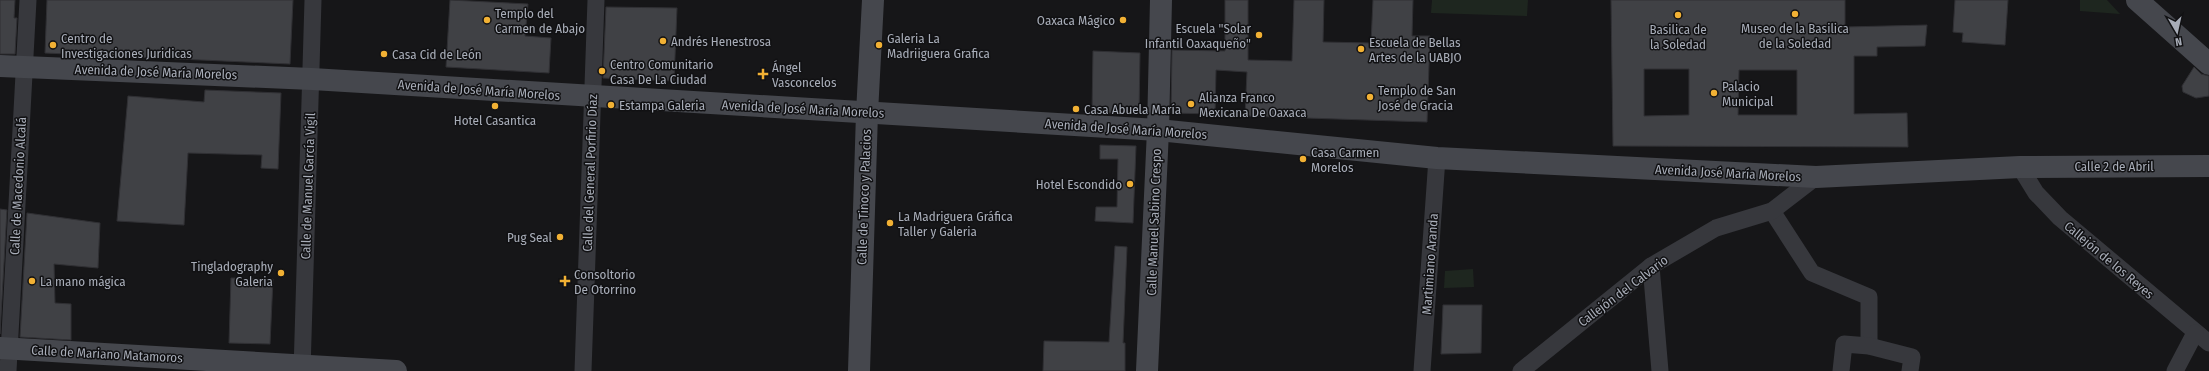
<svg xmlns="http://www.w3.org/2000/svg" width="2209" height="371" viewBox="0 0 2209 371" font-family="'Fira Sans Condensed',sans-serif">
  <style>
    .green { fill: #1e261f }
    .building { fill: #404145; stroke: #303034; fill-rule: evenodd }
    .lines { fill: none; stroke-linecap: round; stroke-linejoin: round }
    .street { stroke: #37383d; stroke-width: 17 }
    .secondary { stroke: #45474d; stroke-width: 22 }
    .poi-dot { fill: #f2b134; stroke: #111113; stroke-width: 1.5 }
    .labels { text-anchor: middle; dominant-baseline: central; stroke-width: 3; stroke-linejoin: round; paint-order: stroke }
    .poi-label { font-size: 13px; fill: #a8adb8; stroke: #111113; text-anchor: start }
    .street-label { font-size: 13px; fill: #a8adb8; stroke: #111113 }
  </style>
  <rect width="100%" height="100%" fill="#161618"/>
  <g class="green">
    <path d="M1432,0H1528L1527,16L1431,13Z"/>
    <path d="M2080,0H2107L2120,14L2080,11Z"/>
    <path d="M1473,269L1474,287L1444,288L1445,271Z"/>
  </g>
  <g class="building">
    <path d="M0,0H15L14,18H17L15,54H0Z"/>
    <path d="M47,0H293L290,64L45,53Z"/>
    <path d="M450,0L528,4L525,36L551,38L549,73L446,67Z"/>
    <path d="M1225,0H1248V60L1292,61L1294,0H1324L1323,42L1371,43L1373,0H1413L1412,36H1430L1427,122L1245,116L1247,72L1216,70L1215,114L1171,113L1172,50L1225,51Z"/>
    <path d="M1611,0H1845V27L1927,25L1925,46L1877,47V56H1854V114L1907,113L1908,147L1613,146ZM1644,69H1689V115L1644,116ZM1739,70H1797V115H1738Z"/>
    <path d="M1955,0H2008L2005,45L1962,42L1963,33L1953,32Z"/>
    <path d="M606,7L677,8L674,81L603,78Z"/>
    <path d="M1093,51L1140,53L1139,114L1092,113Z"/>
    <path d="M2194,67L2201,74L2209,76V96L2196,98L2183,92L2182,86Z"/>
    <path d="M205,90L281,93L278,169L261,168L262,155L188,153L184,225L117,221L128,96L204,102Z"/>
    <path d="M1100,145L1136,146L1133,223L1095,221L1096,207H1117L1118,159H1100Z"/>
    <path d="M0,209L7,210L0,334Z"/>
    <path d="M27,213L100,223L98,268L54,264L55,303L71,304V340L20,337Z"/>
    <path d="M1115,246L1127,247L1123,343H1125V371H1043L1044,341L1109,342Z"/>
    <path d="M231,278L273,279L270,344L229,343Z"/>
    <path d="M1443,305H1482L1481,353L1441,354Z"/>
  </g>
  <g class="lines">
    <g class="street">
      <path d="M2020,167L2036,193L2060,218L2209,343"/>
      <path d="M1772,211L1812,273L1869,297V346"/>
      <path d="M1651,266L1660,371"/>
      <path d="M8,371L28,0"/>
      <path d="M302,371L313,0"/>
      <path d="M583,371L596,0"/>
      <path d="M1422,371L1437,158"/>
      <path d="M1521,371L1651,266L1716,228L1772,211L1816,177"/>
      <path d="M1841,371L1844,344L1869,346L1912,357L1910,371"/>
      <path d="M2175,371L2195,333"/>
    </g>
    <g class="secondary">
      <path d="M2137,0L2209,64"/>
      <path d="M0,66L312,79L1158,130L1437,158L1816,177L2020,167L2209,166"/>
      <path d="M0,348L396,371"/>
      <path d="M859,371L867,113L873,0"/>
      <path d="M1147,371L1158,130L1161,0"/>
    </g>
  </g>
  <g class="poi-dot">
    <circle cx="1795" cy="14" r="4"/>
    <circle cx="1678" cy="15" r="4"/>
    <circle cx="487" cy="20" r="4"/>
    <circle cx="1123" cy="20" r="4"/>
    <circle cx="1259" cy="35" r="4"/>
    <circle cx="663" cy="41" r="4"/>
    <circle cx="53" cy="45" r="4"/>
    <circle cx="879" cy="45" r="4"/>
    <circle cx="1361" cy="49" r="4"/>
    <circle cx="384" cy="54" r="4"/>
    <circle cx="602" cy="71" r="4"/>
    <path d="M761 68h4v4h4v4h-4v4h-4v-4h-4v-4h4z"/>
    <circle cx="1714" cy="93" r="4"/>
    <circle cx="1370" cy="97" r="4"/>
    <circle cx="1191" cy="104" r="4"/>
    <circle cx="611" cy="105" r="4"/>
    <circle cx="495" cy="106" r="4"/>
    <circle cx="1076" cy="109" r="4"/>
    <circle cx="1303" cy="159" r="4"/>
    <circle cx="1130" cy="184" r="4"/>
    <circle cx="890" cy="223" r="4"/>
    <circle cx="560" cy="237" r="4"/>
    <circle cx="281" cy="273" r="4"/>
    <circle cx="32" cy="281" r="4"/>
    <path d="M563 275h4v4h4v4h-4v4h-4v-4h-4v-4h4z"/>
  </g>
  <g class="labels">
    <g class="poi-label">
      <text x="495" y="13">Templo del<tspan x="495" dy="15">Carmen de Abajo</tspan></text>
      <text x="1115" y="20" text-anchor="end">Oaxaca Mágico</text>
      <text x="1251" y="28" text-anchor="end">Escuela "Solar<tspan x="1251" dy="15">Infantil Oaxaqueño"</tspan></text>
      <text x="1795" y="28" text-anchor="middle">Museo de la Basilica<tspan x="1795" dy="15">de la Soledad</tspan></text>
      <text x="1678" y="29" text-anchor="middle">Basilica de<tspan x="1678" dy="15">la Soledad</tspan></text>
      <text x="61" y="38">Centro de<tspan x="61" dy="15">Investigaciones Juridicas</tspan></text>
      <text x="887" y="38">Galeria La<tspan x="887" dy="15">Madriiguera Grafica</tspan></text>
      <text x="671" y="41">Andrés Henestrosa</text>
      <text x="1369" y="42">Escuela de Bellas<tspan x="1369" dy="15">Artes de la UABJO</tspan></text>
      <text x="392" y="54">Casa Cid de León</text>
      <text x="610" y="64">Centro Comunitario<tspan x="610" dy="15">Casa De La Ciudad</tspan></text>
      <text x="772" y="67">Ángel<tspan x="772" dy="15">Vasconcelos</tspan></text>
      <text x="1722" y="86">Palacio<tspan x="1722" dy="15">Municipal</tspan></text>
      <text x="1378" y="90">Templo de San<tspan x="1378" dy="15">José de Gracia</tspan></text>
      <text x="1199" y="97">Alianza Franco<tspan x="1199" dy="15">Mexicana De Oaxaca</tspan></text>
      <text x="619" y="105">Estampa Galeria</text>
      <text x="1084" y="109">Casa Abuela María</text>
      <text x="495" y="120" text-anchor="middle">Hotel Casantica</text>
      <text x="1311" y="152">Casa Carmen<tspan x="1311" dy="15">Morelos</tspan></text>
      <text x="1122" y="184" text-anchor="end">Hotel Escondido</text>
      <text x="898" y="216">La Madriguera Gráfica<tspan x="898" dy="15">Taller y Galeria</tspan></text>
      <text x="552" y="237" text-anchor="end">Pug Seal</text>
      <text x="273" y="266" text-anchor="end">Tingladography<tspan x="273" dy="15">Galeria</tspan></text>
      <text x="574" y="274">Consoltorio<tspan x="574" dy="15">De Otorrino</tspan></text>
      <text x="40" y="281">La mano mágica</text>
    </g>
    <g class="street-label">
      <text transform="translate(156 72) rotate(2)">Avenida de José María Morelos</text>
      <text transform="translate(479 90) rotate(4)">Avenida de José María Morelos</text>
      <text transform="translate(803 109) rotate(3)">Avenida de José María Morelos</text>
      <text transform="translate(1126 129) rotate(4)">Avenida de José María Morelos</text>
      <text x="2114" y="166">Calle 2 de Abril</text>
      <text transform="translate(590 173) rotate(-88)">Calle del General Porfirio Díaz</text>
      <text transform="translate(1728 173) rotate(3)">Avenida José María Morelos</text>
      <text transform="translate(18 186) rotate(-87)">Calle de Macedonio Alcalá</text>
      <text transform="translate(308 186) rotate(-88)">Calle de Manuel García Vigil</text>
      <text transform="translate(864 197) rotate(-88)">Calle de Tinoco y Palacios</text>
      <text transform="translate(1154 222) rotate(-88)">Calle Manuel Sabino Crespo</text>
      <text transform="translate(2109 260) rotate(40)">Callejón de los Reyes</text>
      <text transform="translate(1430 264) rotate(-86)">Martimiano Aranda</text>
      <text transform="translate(1623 291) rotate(-37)">Callejón del Calvario</text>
      <text transform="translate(107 354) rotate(3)">Calle de Mariano Matamoros</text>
    </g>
  </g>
  <g transform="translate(2177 32) rotate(171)" stroke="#111113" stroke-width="3" paint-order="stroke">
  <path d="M0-3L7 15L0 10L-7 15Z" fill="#a8adb8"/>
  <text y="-6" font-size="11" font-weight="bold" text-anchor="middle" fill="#a8adb8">N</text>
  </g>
</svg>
